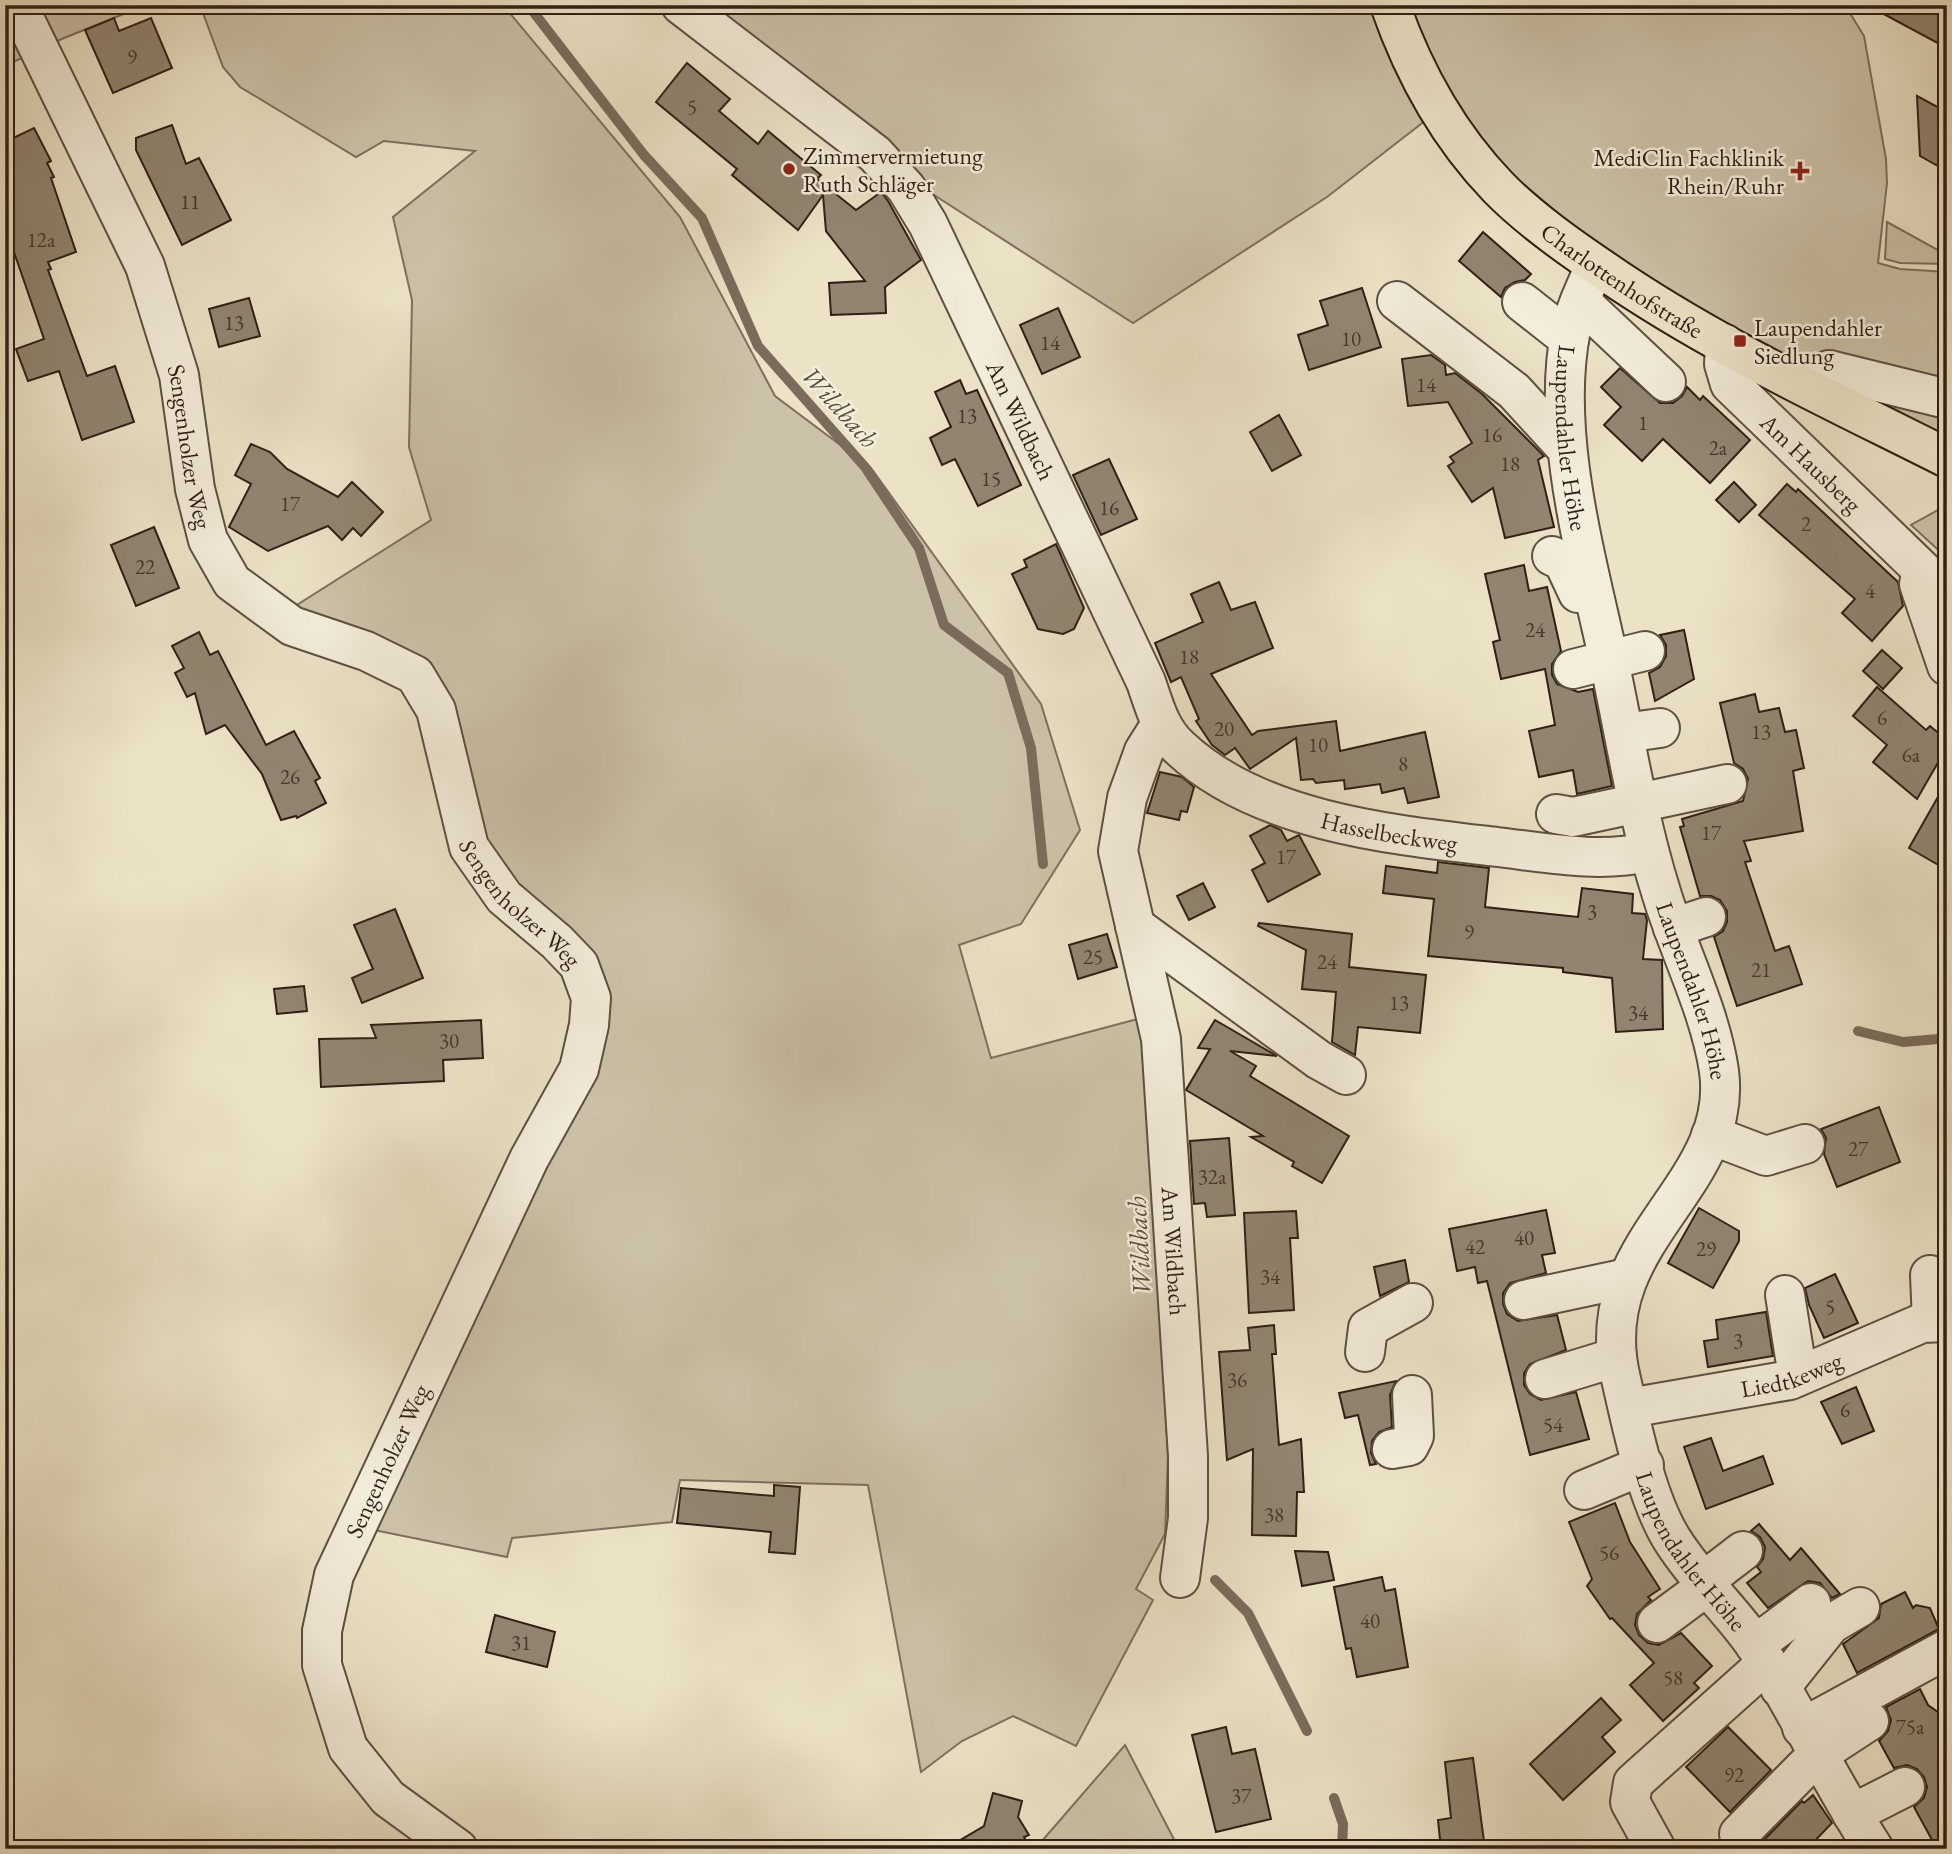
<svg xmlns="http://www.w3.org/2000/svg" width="1952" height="1854" viewBox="0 0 1952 1854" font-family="'EB Garamond',serif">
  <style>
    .green { fill: #ccc2a9; stroke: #7e7060; stroke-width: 2 }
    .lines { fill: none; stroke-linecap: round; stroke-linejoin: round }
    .stream { stroke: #7a6c5c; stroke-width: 10 }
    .building { fill: #918572; stroke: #2f1f16; stroke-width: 2 }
    .minor-casing { stroke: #5e5042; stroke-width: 42 }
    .major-casing { stroke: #2f1f16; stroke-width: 42 }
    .minor { stroke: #f3eddb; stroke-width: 38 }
    .major { stroke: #ece3c7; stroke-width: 38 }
    .poi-dot { fill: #8f2418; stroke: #f3eddb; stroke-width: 2.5 }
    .labels { text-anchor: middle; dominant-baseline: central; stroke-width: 5; stroke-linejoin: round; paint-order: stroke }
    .number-label { font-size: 21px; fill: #48382d }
    .poi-label { font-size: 24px; fill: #2f1f16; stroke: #f3eddb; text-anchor: start }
    .street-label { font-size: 24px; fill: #2f1f16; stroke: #f3eddb }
    .water-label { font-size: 26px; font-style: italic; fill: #5b4c3f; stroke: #f3eddb }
  </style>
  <rect width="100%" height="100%" fill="#ece3c7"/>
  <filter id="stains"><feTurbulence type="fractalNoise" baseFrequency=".00286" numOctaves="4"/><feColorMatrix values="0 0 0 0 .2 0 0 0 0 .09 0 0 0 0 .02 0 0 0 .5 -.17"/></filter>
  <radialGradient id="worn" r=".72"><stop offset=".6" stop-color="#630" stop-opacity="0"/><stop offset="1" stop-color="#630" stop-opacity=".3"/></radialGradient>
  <g class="green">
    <path d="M5,5H146L64,38L5,66Z"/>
    <path d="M200,5H503L680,217L775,396L871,468L1041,704L1080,830L1021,924L959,945L991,1058L1145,1017L1168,1456L1165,1534L1136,1589L1153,1600L1076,1746L1013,1716L962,1741L921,1772L868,1485L680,1480L672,1522L512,1538L507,1557L369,1529L538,1163L604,1048L608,1015L489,853L450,699L289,610L431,520L409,447L412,300L393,217L475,151L384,141L356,157L240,87L223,67Z"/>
    <path d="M698,5H1375L1430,117L1327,197L1133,323L920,186Z"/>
    <path d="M1407,5H1845L1864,36L1886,159L1887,183L1878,263L1900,269L1947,272V394L1814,372L1760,345L1604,252L1509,172L1455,106Z"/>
    <path d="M1887,222L1947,255V264L1900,263L1885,259Z"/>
    <path d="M1830,374L1947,402V438Z"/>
    <path d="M1947,505V558L1911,525Z"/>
    <path d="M1125,1745L1179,1849H1035Z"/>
  </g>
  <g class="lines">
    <g class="stream">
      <path d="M528,5L644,155L702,218L758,346L865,467L919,548L944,625L1008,673L1031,748L1043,864"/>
      <path d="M1858,1031L1903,1042L1938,1039L1947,1041"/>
      <path d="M1215,1580L1248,1613L1307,1731"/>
      <path d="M1334,1798L1343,1824L1342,1849"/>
    </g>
  </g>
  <g class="building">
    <path d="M1867,5H1947V48Z"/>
    <path d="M114,18L119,31L151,18L172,68L113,93L85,30Z"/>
    <path d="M687,63L730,99L719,111L758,144L768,131L821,175L817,179L856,210L881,192L888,201L921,260L885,287L886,313L831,315L829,283L865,281L826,231L823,195L798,230L732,175L737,169L656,102Z"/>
    <path d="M1917,96L1947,112V171L1920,156Z"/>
    <path d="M172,125L186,164L199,158L231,220L182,245L136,150V138Z"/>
    <path d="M34,128L51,161L47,163L54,177L51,178L76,252L48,262L51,269L48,270L87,376L115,366L134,422L82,440L59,371L28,381L16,349L44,339L5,226V142Z"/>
    <path d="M1483,232L1531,274L1525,280L1515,282L1505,288L1501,297L1459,261Z"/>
    <path d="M1362,288L1381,347L1309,370L1298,335L1328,325L1320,301Z"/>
    <path d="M249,298L260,336L219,347L209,309Z"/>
    <path d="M1058,308L1080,357L1042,374L1020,325Z"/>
    <path d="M1431,355L1445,365L1446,375L1455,373L1482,394L1544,456L1538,460L1554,527L1505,538L1493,488L1472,502L1448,466L1454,462L1450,457L1472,443L1448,402L1408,406L1402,359Z"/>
    <path d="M1620,368L1660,403H1673L1682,396L1687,387L1700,400L1703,396L1750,440L1710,483L1663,439L1642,461L1604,425L1621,407L1601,387Z"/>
    <path d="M960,380L966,394L977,390L1021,485L978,506L955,459L942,465L930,438L951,427L935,392Z"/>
    <path d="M1279,415L1301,455L1272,471L1250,432Z"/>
    <path d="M251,444L270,452L287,469L338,497L352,482L383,512L361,536L353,528L342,540L328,526L268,551L229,527L251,484L235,475Z"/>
    <path d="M1109,459L1137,519L1101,535L1073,475Z"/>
    <path d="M1734,482L1756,505L1739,522L1716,500Z"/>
    <path d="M1787,484L1796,492L1798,489L1898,582L1903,606L1872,641L1842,613L1855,599L1759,515Z"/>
    <path d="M154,527L179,588L136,606L111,545Z"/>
    <path d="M1056,544L1084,608L1074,629L1063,634L1038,629L1012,574L1027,567L1024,560Z"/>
    <path d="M1524,565L1529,591L1547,587L1561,651L1552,664V675L1557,684L1578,692L1593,689L1612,786L1577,794L1573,770L1539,777L1529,731L1555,725L1545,669L1501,679L1493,642L1500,640L1485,574Z"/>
    <path d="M1219,582L1231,610L1255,602L1273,648L1211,674L1252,735L1258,731L1336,721L1340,751L1425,732L1439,797L1408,803L1404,788L1382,793L1380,784L1345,789L1344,780L1316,783L1313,779L1301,780L1296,738L1250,769L1235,748L1225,755L1212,745L1196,721L1199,719L1181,677L1171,682L1155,643L1203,622L1191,594Z"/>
    <path d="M1684,630L1694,679L1655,701L1649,673L1660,667L1666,656V645L1660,635Z"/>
    <path d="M199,632L210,655L218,651L266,745L294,731L320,778L315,781L326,803L297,818L296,816L281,820L262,774L225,725L206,734L195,693L187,697L175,673L184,668L172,646Z"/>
    <path d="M1882,650L1902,668L1883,689L1863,671Z"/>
    <path d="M1877,687L1926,730L1930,726L1947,740V747L1917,799L1873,762L1887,745L1853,716Z"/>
    <path d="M1755,694L1759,712L1779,708L1785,732L1796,730L1804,768L1793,771L1803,831L1744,841L1751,861L1745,862L1775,951L1789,946L1802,984L1737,1006L1714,937L1723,931L1727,922V911L1720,900L1711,896H1700L1680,827L1684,826L1682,819L1743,801L1748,779L1743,769L1734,763L1720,703Z"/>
    <path d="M1160,772L1182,777L1194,787L1187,812L1181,811L1179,820L1147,813Z"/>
    <path d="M1947,781V870L1909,848Z"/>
    <path d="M1270,825L1281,830L1287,841L1299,835L1320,874L1268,902L1252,870L1265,863L1250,836Z"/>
    <path d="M1438,862L1489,868L1485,907L1578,917L1582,888L1633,894L1632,913L1645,914L1647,920L1643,959L1662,960L1663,1029L1616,1032L1612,978L1563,972V968L1428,956L1434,899L1383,893L1386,866L1437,873Z"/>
    <path d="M1203,883L1215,907L1189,920L1177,896Z"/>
    <path d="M395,909L423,978L362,1003L352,978L373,969L354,925Z"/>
    <path d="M1259,923L1352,934L1349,967L1426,975L1420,1033L1358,1027L1355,1055L1332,1042L1336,992L1302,989L1306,950L1258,926Z"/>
    <path d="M1107,934L1117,967L1078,979L1069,945Z"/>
    <path d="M304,986L307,1011L277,1014L274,989Z"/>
    <path d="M481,1020L483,1058L443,1060L444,1081L321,1087L319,1039L376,1038L371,1025Z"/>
    <path d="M1215,1020L1277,1056L1230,1051L1256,1066L1250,1076L1349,1136L1322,1183L1292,1166L1294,1162L1251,1137L1263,1136L1186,1090L1210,1049L1198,1048Z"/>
    <path d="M1879,1107L1900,1162L1837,1187L1824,1154L1826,1138L1821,1129Z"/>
    <path d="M1229,1138L1235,1215L1207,1217L1205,1203L1194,1204L1190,1141Z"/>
    <path d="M1699,1208L1739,1231V1241L1713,1288L1668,1263Z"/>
    <path d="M1546,1210L1555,1253L1542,1255L1546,1273L1510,1283L1503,1293V1304L1507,1314L1518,1321L1557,1315L1566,1350L1530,1364L1524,1373V1385L1530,1394L1541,1400L1576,1392L1589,1439L1530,1455L1487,1281L1478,1283L1475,1267L1457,1271L1449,1229Z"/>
    <path d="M1296,1211L1298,1238H1290L1294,1310L1249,1313L1244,1213Z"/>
    <path d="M1405,1260L1409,1282L1380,1296L1374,1267Z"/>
    <path d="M1835,1274L1858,1323L1824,1338L1809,1305L1805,1288Z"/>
    <path d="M1766,1312L1773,1356L1708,1367L1704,1341L1718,1339L1716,1320Z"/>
    <path d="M1274,1325L1276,1354H1272L1279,1445L1301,1439L1304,1492H1297L1296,1536L1252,1535L1253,1449L1227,1460L1219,1352L1250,1350L1248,1328Z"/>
    <path d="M1396,1381L1390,1395L1392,1427L1379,1432L1372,1441L1371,1453L1376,1464L1370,1465L1358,1415L1345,1418L1339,1393Z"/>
    <path d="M1856,1387L1874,1431L1842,1444L1821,1402Z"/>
    <path d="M1711,1438L1723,1471L1763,1456L1773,1484L1706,1509L1684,1447Z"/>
    <path d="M774,1485L800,1487L795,1554L769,1552L771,1532L677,1523L681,1488L774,1496Z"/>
    <path d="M1615,1503L1630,1542L1660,1589L1648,1597L1651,1600L1637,1614L1635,1625L1639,1635L1648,1643L1659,1645L1681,1633L1712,1666L1694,1683L1699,1688L1663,1721L1630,1685L1654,1663L1612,1618L1610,1619L1587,1586L1592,1579L1569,1522Z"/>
    <path d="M1759,1524L1790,1560L1801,1548L1840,1594L1832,1598L1820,1583L1808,1581L1768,1608L1747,1583L1761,1572L1757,1567L1763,1559L1765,1547L1760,1537L1751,1531Z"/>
    <path d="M1295,1551L1328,1552L1334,1580L1302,1586Z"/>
    <path d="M1382,1577L1385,1591L1395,1589L1408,1667L1357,1677L1351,1648L1346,1649L1334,1587Z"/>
    <path d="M1905,1592L1913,1608L1916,1605L1930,1608L1939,1629L1857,1673L1843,1644L1879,1618L1881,1604Z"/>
    <path d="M495,1615L555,1632L547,1667L486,1652Z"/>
    <path d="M1920,1689L1928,1705L1942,1715L1947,1723V1849H1937L1914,1807L1924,1798L1927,1787L1924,1777L1917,1769L1907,1765L1894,1768L1879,1741L1888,1731L1891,1720L1886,1707Z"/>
    <path d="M1601,1698L1621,1720L1602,1737L1615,1752L1563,1800L1530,1764Z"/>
    <path d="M1226,1727L1232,1754L1255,1749L1271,1819L1216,1832L1192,1735Z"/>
    <path d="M1728,1727L1771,1770L1730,1812L1686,1767Z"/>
    <path d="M1473,1758L1485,1849H1441L1438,1820L1451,1818L1445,1762Z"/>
    <path d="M993,1793L1022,1801L1018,1817L1029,1835L1024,1837L1030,1849H945L984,1826Z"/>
    <path d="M1813,1795L1832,1823L1807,1849H1755L1802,1801L1804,1803Z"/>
  </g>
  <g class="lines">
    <g class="minor-casing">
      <g id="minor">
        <path id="s1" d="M21,5L24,18L145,266L179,375L195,489L208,540L232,582L292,626L366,651L415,675L436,710L469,847L504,897L557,942L579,965L591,998L589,1025L579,1069L529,1159L334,1575L322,1631V1665L348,1748L388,1798L458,1849"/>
        <path id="s2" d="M681,5L875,154L906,188L928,224L1146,682C1154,705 1160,730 1179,747C1258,822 1393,835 1497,847C1548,853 1598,863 1649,852"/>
        <path id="s3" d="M1595,265C1587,286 1575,307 1571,329C1549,437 1590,569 1612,675C1627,748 1639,822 1661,892C1679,952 1710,1010 1719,1071C1735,1188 1587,1241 1621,1379C1632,1427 1647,1501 1673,1541C1701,1585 1741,1619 1767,1663C1804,1725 1835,1789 1874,1849"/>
        <path d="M1397,301L1514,391L1567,449"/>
        <path d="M1580,301L1666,382"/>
        <path d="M1522,302L1569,339"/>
        <path id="s4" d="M1725,344L1724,364L1730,384L1947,594"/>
        <path d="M1797,382L1829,370L1947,399"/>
        <path d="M1552,556L1563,561L1578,593L1590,590"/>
        <path d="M1922,571L1919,584L1947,666"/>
        <path d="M1573,669L1645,651"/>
        <path id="s5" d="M1161,724L1144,751L1127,798L1118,851L1161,1039L1188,1456V1518L1180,1578"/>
        <path d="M1624,733L1660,728"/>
        <path d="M1556,814L1573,817L1727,784"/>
        <path d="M1135,926L1319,1060L1346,1075"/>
        <path d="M1673,928L1706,917"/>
        <path d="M1711,1135L1766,1156L1805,1144"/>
        <path d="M1930,1275L1932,1322"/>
        <path d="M1785,1295L1795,1358L1803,1374"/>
        <path d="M1524,1300L1627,1278"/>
        <path d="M1365,1352L1368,1328L1413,1303"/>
        <path d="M1545,1379L1617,1357"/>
        <path id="s6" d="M1629,1408L1790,1380L1922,1323L1947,1322"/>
        <path d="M1392,1449L1409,1446L1414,1436L1412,1395"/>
        <path d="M1584,1490L1644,1465"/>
        <path d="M1704,1581L1743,1551"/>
        <path d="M1657,1623L1707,1586"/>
        <path d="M1755,1645L1811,1603"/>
        <path d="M1780,1688L1831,1624L1860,1607"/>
        <path d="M1802,1728L1947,1649"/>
        <path d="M1852,1814L1905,1787"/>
        <path d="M1739,1834L1817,1755L1869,1721"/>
        <path d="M1656,1849L1630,1802L1633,1783L1767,1663"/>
      </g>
    </g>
    <g class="major-casing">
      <g id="major">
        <path id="s7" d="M1390,5C1413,71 1449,136 1498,187C1528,218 1566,245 1602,269C1710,344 1830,399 1947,458"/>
      </g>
    </g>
    <use href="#minor" class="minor"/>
    <use href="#major" class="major"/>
  </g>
  <g class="poi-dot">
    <circle cx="789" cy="169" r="7"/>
    <path d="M1796.5 160.5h7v7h7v7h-7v7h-7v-7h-7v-7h7z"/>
    <rect x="1733" y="334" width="14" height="14" rx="3.5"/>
  </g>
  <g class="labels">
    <g class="number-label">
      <text x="132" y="56">9</text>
      <text x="692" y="106">5</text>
      <text x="190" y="201">11</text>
      <text x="41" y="239">12a</text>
      <text x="234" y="322">13</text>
      <text x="1351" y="338">10</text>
      <text x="1050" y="342">14</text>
      <text x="1426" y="384">14</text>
      <text x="967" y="415">13</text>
      <text x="1643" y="422">1</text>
      <text x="1492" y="434">16</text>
      <text x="1718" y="447">2a</text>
      <text x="1510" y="463">18</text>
      <text x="991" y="478">15</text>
      <text x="290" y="503">17</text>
      <text x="1109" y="507">16</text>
      <text x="1806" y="523">2</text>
      <text x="145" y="566">22</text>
      <text x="1870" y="590">4</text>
      <text x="1535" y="629">24</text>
      <text x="1189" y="656">18</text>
      <text x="1882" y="717">6</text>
      <text x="1224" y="728">20</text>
      <text x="1761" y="731">13</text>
      <text x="1318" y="744">10</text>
      <text x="1911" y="754">6a</text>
      <text x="1403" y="763">8</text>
      <text x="290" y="776">26</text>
      <text x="1711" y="832">17</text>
      <text x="1286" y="856">17</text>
      <text x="1592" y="911">3</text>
      <text x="1469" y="931">9</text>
      <text x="1093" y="956">25</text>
      <text x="1327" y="961">24</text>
      <text x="1761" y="969">21</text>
      <text x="1399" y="1002">13</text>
      <text x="1638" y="1012">34</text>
      <text x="449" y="1040">30</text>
      <text x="1858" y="1148">27</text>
      <text x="1212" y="1176">32a</text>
      <text x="1524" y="1237">40</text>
      <text x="1475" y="1246">42</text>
      <text x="1706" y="1248">29</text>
      <text x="1270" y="1276">34</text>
      <text x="1830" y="1306">5</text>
      <text x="1738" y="1340">3</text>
      <text x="1237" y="1379">36</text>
      <text x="1845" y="1409">6</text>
      <text x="1553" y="1424">54</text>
      <text x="1274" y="1514">38</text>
      <text x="1609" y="1552">56</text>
      <text x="1370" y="1620">40</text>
      <text x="521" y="1642">31</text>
      <text x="1673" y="1677">58</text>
      <text x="1910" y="1726">75a</text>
      <text x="1734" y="1774">92</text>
      <text x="1241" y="1795">37</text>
    </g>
    <g class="poi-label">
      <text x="803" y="155">Zimmervermietung<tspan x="803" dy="28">Ruth Schläger</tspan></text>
      <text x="1784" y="157" text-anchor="end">MediClin Fachklinik<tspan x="1784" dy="28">Rhein/Ruhr</tspan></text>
      <text x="1754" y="327">Laupendahler<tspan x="1754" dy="28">Siedlung</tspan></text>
    </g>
    <g class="street-label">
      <text stroke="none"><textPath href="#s7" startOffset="369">Charlottenhofstraße</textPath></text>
      <text stroke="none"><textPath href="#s2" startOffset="550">Am Wildbach</textPath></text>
      <text stroke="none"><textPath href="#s3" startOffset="178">Laupendahler Höhe</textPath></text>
      <text stroke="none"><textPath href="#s1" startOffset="476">Sengenholzer Weg</textPath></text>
      <text stroke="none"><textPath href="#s4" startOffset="154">Am Hausberg</textPath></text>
      <text stroke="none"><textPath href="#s2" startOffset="1144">Hasselbeckweg</textPath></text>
      <text stroke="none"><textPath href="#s1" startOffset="1085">Sengenholzer Weg</textPath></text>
      <text stroke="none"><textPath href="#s3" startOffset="746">Laupendahler Höhe</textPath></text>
      <text stroke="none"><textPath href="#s5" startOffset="541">Am Wildbach</textPath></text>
      <text stroke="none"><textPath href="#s6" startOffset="166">Liedtkeweg</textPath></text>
      <text transform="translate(387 1461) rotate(-65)">Sengenholzer Weg</text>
      <text stroke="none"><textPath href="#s3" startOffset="1353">Laupendahler Höhe</textPath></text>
    </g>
    <g class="water-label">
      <text transform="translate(840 407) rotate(48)">Wildbach</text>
      <text transform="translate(1139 1246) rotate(-93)">Wildbach</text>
    </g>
  </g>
  <rect width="1952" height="1854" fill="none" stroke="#ece3c7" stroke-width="28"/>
  <rect x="7" y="7" width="1938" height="1840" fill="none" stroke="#2f1f16" stroke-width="3.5"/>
  <rect x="14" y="14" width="1924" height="1826" fill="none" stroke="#2f1f16" stroke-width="2"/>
  <rect width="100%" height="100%" filter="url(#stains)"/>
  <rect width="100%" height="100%" fill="url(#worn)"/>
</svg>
